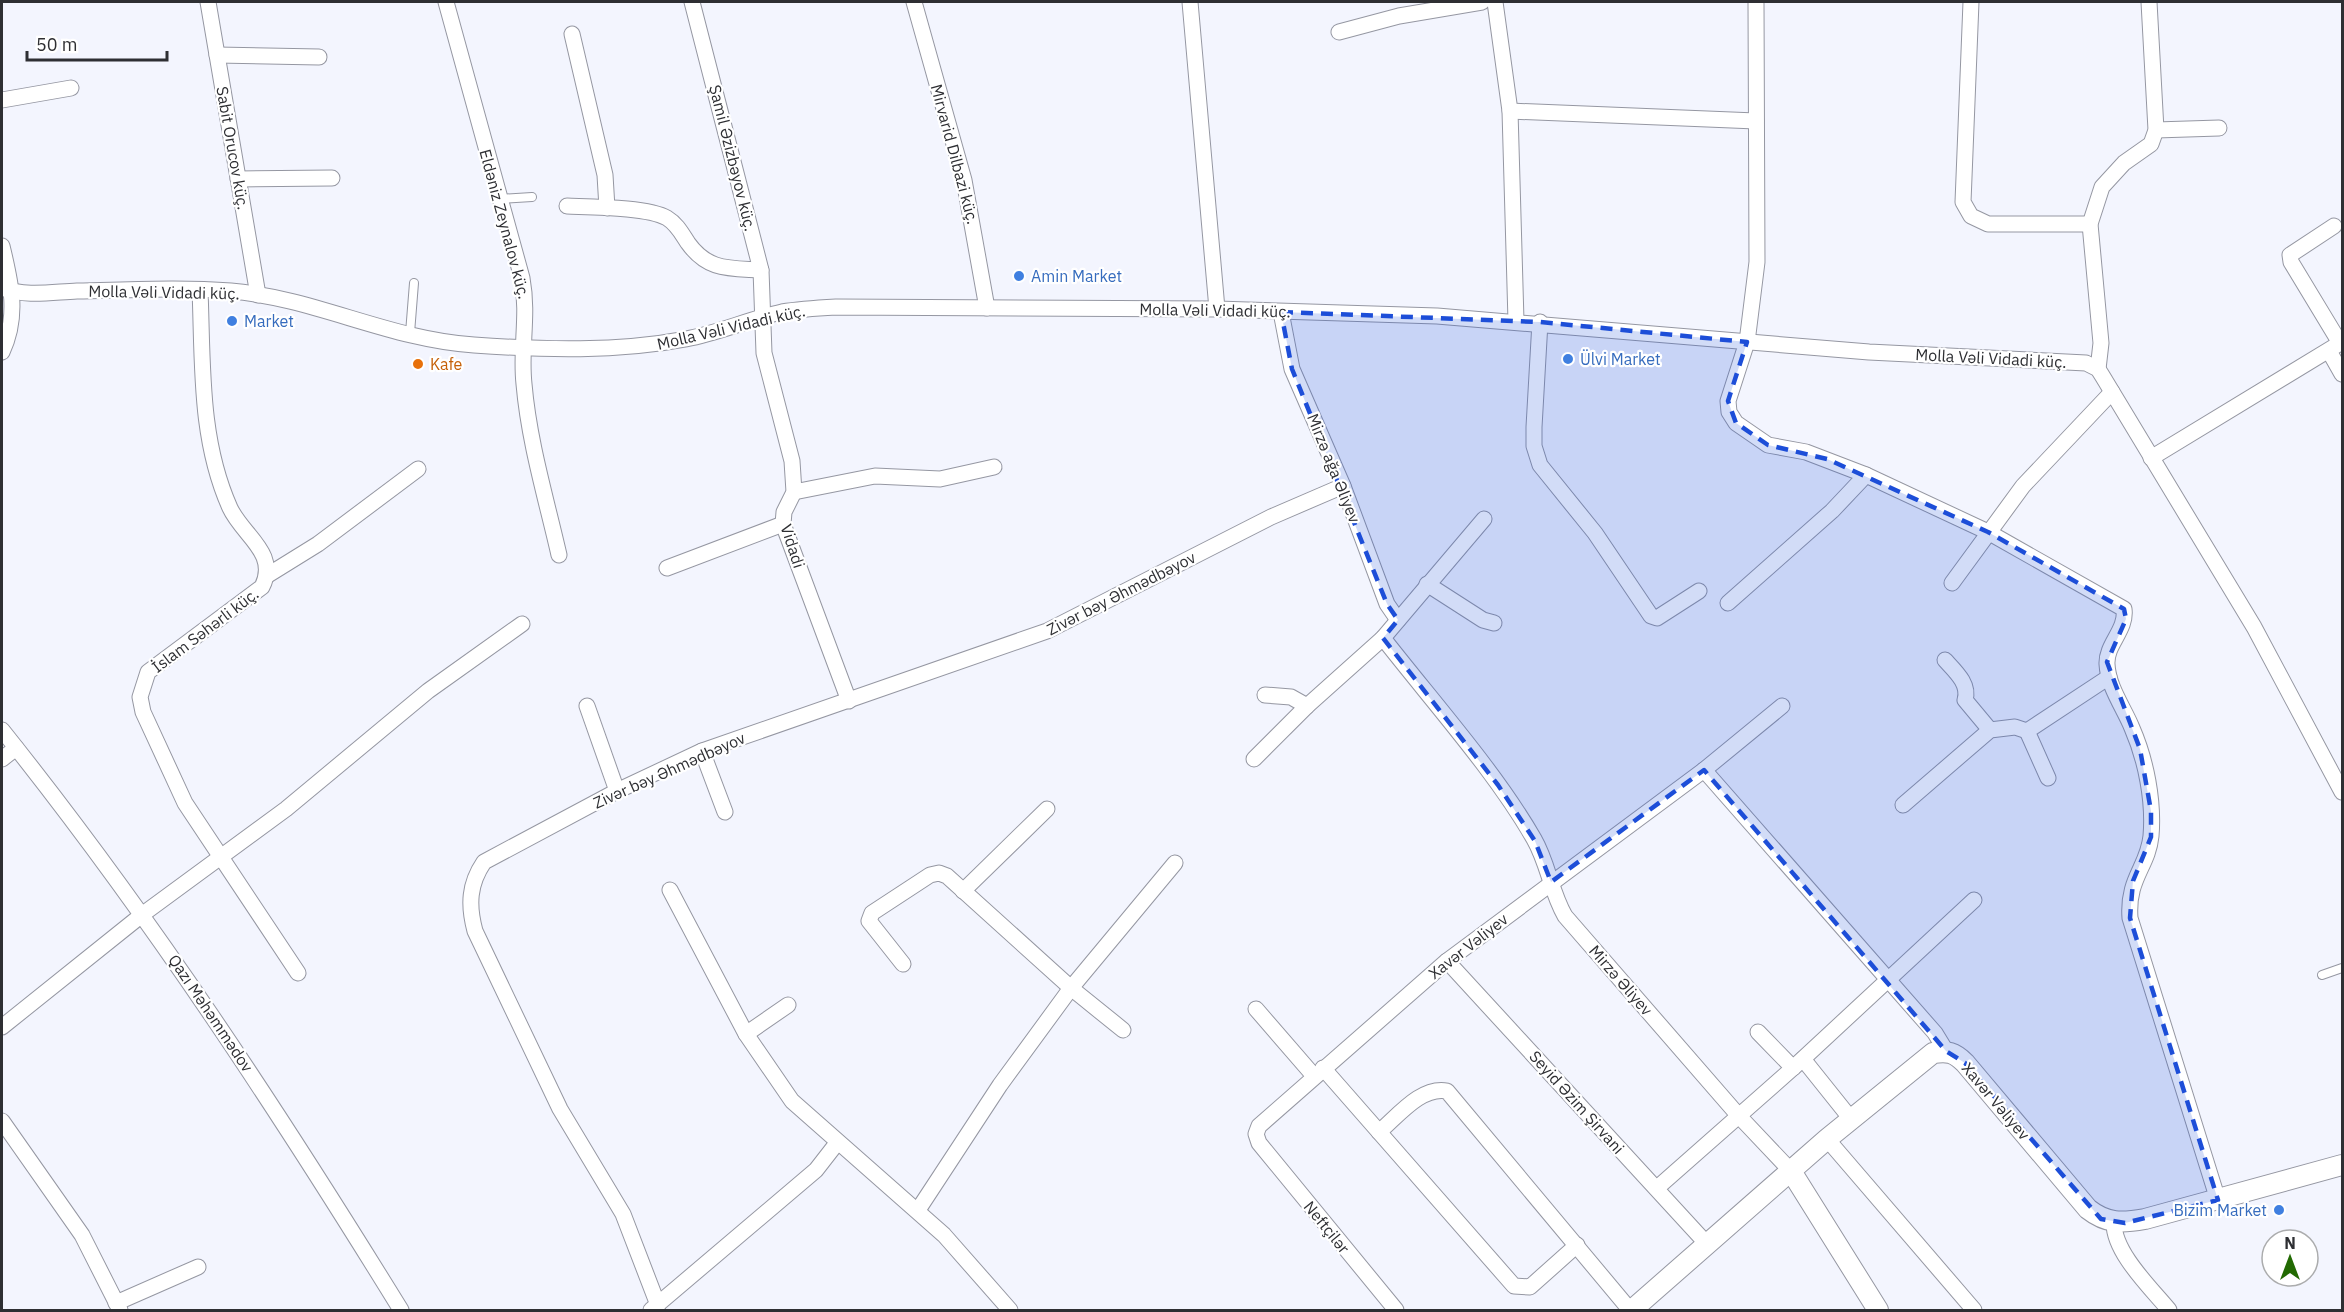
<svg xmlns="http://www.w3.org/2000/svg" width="2344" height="1312" viewBox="0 0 2344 1312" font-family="'IBM Plex Sans',sans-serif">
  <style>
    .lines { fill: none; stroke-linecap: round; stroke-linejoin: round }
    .service-casing { stroke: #9597a2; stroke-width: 10 }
    .minor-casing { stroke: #9597a2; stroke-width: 17 }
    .tertiary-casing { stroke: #9597a2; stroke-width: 22 }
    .service { stroke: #fff; stroke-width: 8 }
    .minor { stroke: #fff; stroke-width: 15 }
    .tertiary { stroke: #fff; stroke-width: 20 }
    .marked { fill: #1d4ed8; fill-opacity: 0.2; stroke: #1d4ed8; stroke-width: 4.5; stroke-dasharray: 12 8; stroke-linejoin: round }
    .shop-dot { fill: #3f7fe0; stroke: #fff; stroke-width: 2 }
    .food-dot { fill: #e8710a; stroke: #fff; stroke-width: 2 }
    .labels { text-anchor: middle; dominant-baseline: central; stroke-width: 4.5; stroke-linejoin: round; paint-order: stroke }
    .street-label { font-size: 16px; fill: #2e2f33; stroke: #fff }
    .shop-label { font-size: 16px; fill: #366cbe; stroke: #fff; text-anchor: start }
    .food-label { font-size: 16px; fill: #c56008; stroke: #fff; text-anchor: start }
  </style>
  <rect width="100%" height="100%" fill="#f3f5fe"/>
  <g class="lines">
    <g class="service-casing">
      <g id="service">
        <path d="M499,199L532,197"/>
        <path d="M410,333L414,283"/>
        <path d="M2322,975L2342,968"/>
      </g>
    </g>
    <g class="minor-casing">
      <g id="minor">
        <path d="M208,2L258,295"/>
        <path d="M446,2L522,278C529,316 520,347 524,384C529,442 546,498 559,555"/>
        <path d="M692,2L761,270L764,353L792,461L794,492L784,512L783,524L849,701"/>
        <path d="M914,2L964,180L987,308"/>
        <path d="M1190,2L1217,309"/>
        <path d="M1495,2L1510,111L1516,321"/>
        <path d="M1756,2L1757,262L1747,342L1728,401L1729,412L1736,423L1768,445L1806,452L1866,475L1988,532L2124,609C2127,630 2106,644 2107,664C2108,687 2124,708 2132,728C2146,760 2154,801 2151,836C2148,867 2127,878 2130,918L2218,1200"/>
        <path d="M1971,2L1963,202L1971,216L1988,224H2090"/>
        <path d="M1339,32L1399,16L1482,2"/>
        <path d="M572,34L605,175L607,208"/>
        <path d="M217,55L319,57"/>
        <path d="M2,100L71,88"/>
        <path d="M1510,111L1756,121"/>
        <path d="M2156,130L2219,128"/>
        <path d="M238,179L332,178"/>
        <path d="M567,206C591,207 648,207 667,218C677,224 682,234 688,243C708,271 729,268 761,270"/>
        <path d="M2334,226L2290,255L2291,262L2340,343"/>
        <path d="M2,246C11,283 19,316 2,352"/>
        <path d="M2,288C26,297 52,292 77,291C128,290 181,287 231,291C314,298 391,340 474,345C544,350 617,352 686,339C719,333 749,319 782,312C800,309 818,308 836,307L1217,309L1437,316L1869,352L2086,363L2098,369L2103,377L2254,627L2342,792"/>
        <path d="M200,290C203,363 199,439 230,508C243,536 279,553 262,587L148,672L140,697L143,712L185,803L298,973"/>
        <path d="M1281,312L1292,369L1343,486L1387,604L1398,620"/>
        <path d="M1540,322L1534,427V446L1540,465L1595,533L1651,616L1657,618L1699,591"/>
        <path d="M2329,351L2342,374"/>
        <path d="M2098,369L2101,343L2090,224L2102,187L2124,163L2151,144L2156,130L2149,2"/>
        <path d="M2151,458L2342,342"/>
        <path d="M794,492L875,476L940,479L994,467"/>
        <path d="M667,568L783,524"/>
        <path d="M268,575L318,544L418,469"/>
        <path d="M1952,583L2023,486L2112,392"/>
        <path d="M1427,584L1483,620L1494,623"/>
        <path d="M1728,603L1832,511L1866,475"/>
        <path d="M1383,638C1432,701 1495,771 1534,839C1548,863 1551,892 1565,916L1738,1115L1791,1171"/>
        <path d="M1945,660C1955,671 1970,684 1965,700L1990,730"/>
        <path d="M1265,695L1291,697L1307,706"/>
        <path d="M587,706L617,791"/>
        <path d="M2,730C150,915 277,1109 401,1310"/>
        <path d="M702,751L725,812"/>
        <path d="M2,759L16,748"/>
        <path d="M1254,759L1307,706L1383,638L1484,519"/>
        <path d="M1704,770L1935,1033L1946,1051"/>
        <path d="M2048,778L2027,731L2109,677"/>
        <path d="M1903,805L1990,730L2015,727L2027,731"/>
        <path d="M670,890L746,1034L792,1101L944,1235L1010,1310"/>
        <path d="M963,891L1047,809"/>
        <path d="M1447,961L1706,1243"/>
        <path d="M903,964L869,921L872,913L930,875L939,873L947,876L1071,988L1123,1030"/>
        <path d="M1256,1009L1314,1076"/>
        <path d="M2,1027L143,914L286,809L428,691L522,624"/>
        <path d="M1758,1032L1793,1068"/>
        <path d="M746,1034L788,1005"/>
        <path d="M1803,1059L1851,1119"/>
        <path d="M1323,1068L1514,1286L1530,1287L1577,1245"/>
        <path d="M2,1121L82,1235L120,1310"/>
        <path d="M1379,1132C1398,1116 1421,1086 1447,1091L1630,1310"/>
        <path d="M1827,1139L1974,1310"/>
        <path d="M1657,1188L1793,1068L1974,900"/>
        <path d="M918,1210L1000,1085L1071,988L1175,863"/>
        <path d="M2114,1222C2113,1252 2151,1288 2169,1310"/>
        <path d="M116,1303L198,1267"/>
        <path d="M658,1305L623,1214L560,1109L475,931C468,905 469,884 484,862L617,791L702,751L1047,631L1271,517L1343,486"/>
        <path d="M651,1310L816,1170L837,1143"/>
        <path d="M1396,1310L1259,1143L1256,1134L1259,1126L1447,961L1704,770L1782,706"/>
      </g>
    </g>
    <g class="tertiary-casing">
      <g id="tertiary">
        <path d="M1791,1171L1878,1310"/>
        <path d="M1632,1310L1827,1139L1933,1053C1948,1051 1954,1052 1965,1063L2088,1209C2107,1224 2122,1223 2145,1219L2342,1165"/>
      </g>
    </g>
    <use href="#service" class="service"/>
    <use href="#minor" class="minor"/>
    <use href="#tertiary" class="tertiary"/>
  </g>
  <path class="marked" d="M1281,312L1540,322L1747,342L1728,401L1736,423L1768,445L1827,459L1988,532L2124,609L2126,619L2107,662L2140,749L2151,811V837L2133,881L2130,918L2218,1200L2125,1223L2101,1219L1965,1063L1946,1051L1704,770L1551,882L1535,841L1498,785L1383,638L1398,620L1387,604L1292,369Z"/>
  <g class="shop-dot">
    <circle cx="1019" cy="276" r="6"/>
    <circle cx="232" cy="321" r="6"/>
    <circle cx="1568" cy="359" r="6"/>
    <circle cx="2279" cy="1210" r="6"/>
  </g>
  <circle class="food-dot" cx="418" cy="364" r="6"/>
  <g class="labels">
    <g class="street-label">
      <text transform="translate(233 148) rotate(80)">Sabit Orucov küç.</text>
      <text transform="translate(955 154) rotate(75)">Mirvarid Dilbazi küç.</text>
      <text transform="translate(733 158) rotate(76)">Şamil Əzizbəyov küç.</text>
      <text transform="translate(505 224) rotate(75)">Eldəniz Zeynalov küç.</text>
      <text transform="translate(164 292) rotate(1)">Molla Vəli Vidadi küç.</text>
      <text transform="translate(1215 310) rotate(1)">Molla Vəli Vidadi küç.</text>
      <text transform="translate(731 327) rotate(-13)">Molla Vəli Vidadi küç.</text>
      <text transform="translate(1991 358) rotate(3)">Molla Vəli Vidadi küç.</text>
      <text transform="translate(1334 468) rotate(68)">Mirzə ağa Əliyev</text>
      <text transform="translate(793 546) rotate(72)">Vidadi</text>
      <text transform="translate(1121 593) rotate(-27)">Zivər bəy Əhmədbəyov</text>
      <text transform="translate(205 630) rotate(-37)">İslam Səhərli küç.</text>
      <text transform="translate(669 770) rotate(-24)">Zivər bəy Əhmədbəyov</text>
      <text transform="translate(1468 946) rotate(-38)">Xavər Vəliyev</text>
      <text transform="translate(1621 980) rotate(49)">Mirzə Əliyev</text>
      <text transform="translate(211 1013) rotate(56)">Qazı Məhəmmədov</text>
      <text transform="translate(1996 1101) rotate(50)">Xavər Vəliyev</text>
      <text transform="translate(1577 1102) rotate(48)">Seyid Əzim Şirvani</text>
      <text transform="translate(1327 1227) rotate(51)">Neftçilər</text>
    </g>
    <g class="shop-label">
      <text x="1031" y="276">Amin Market</text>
      <text x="244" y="321">Market</text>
      <text x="1580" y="359">Ülvi Market</text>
      <text x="2267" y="1210" text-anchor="end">Bizim Market</text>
    </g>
    <g class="food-label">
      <text x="430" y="364">Kafe</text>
    </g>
  </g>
  <rect width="2344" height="1312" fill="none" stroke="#2e2f33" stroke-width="6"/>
  <g transform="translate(2290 1258)"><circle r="28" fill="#ffffff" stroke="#abacad" stroke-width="1.5"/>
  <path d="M0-4.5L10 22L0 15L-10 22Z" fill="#226a03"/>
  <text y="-9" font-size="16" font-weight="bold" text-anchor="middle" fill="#2e2f33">N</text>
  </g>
  <path d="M27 51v9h140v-9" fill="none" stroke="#2e2f33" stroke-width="3"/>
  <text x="36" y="51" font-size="18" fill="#2e2f33" stroke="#ffffff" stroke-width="4.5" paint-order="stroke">50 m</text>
</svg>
